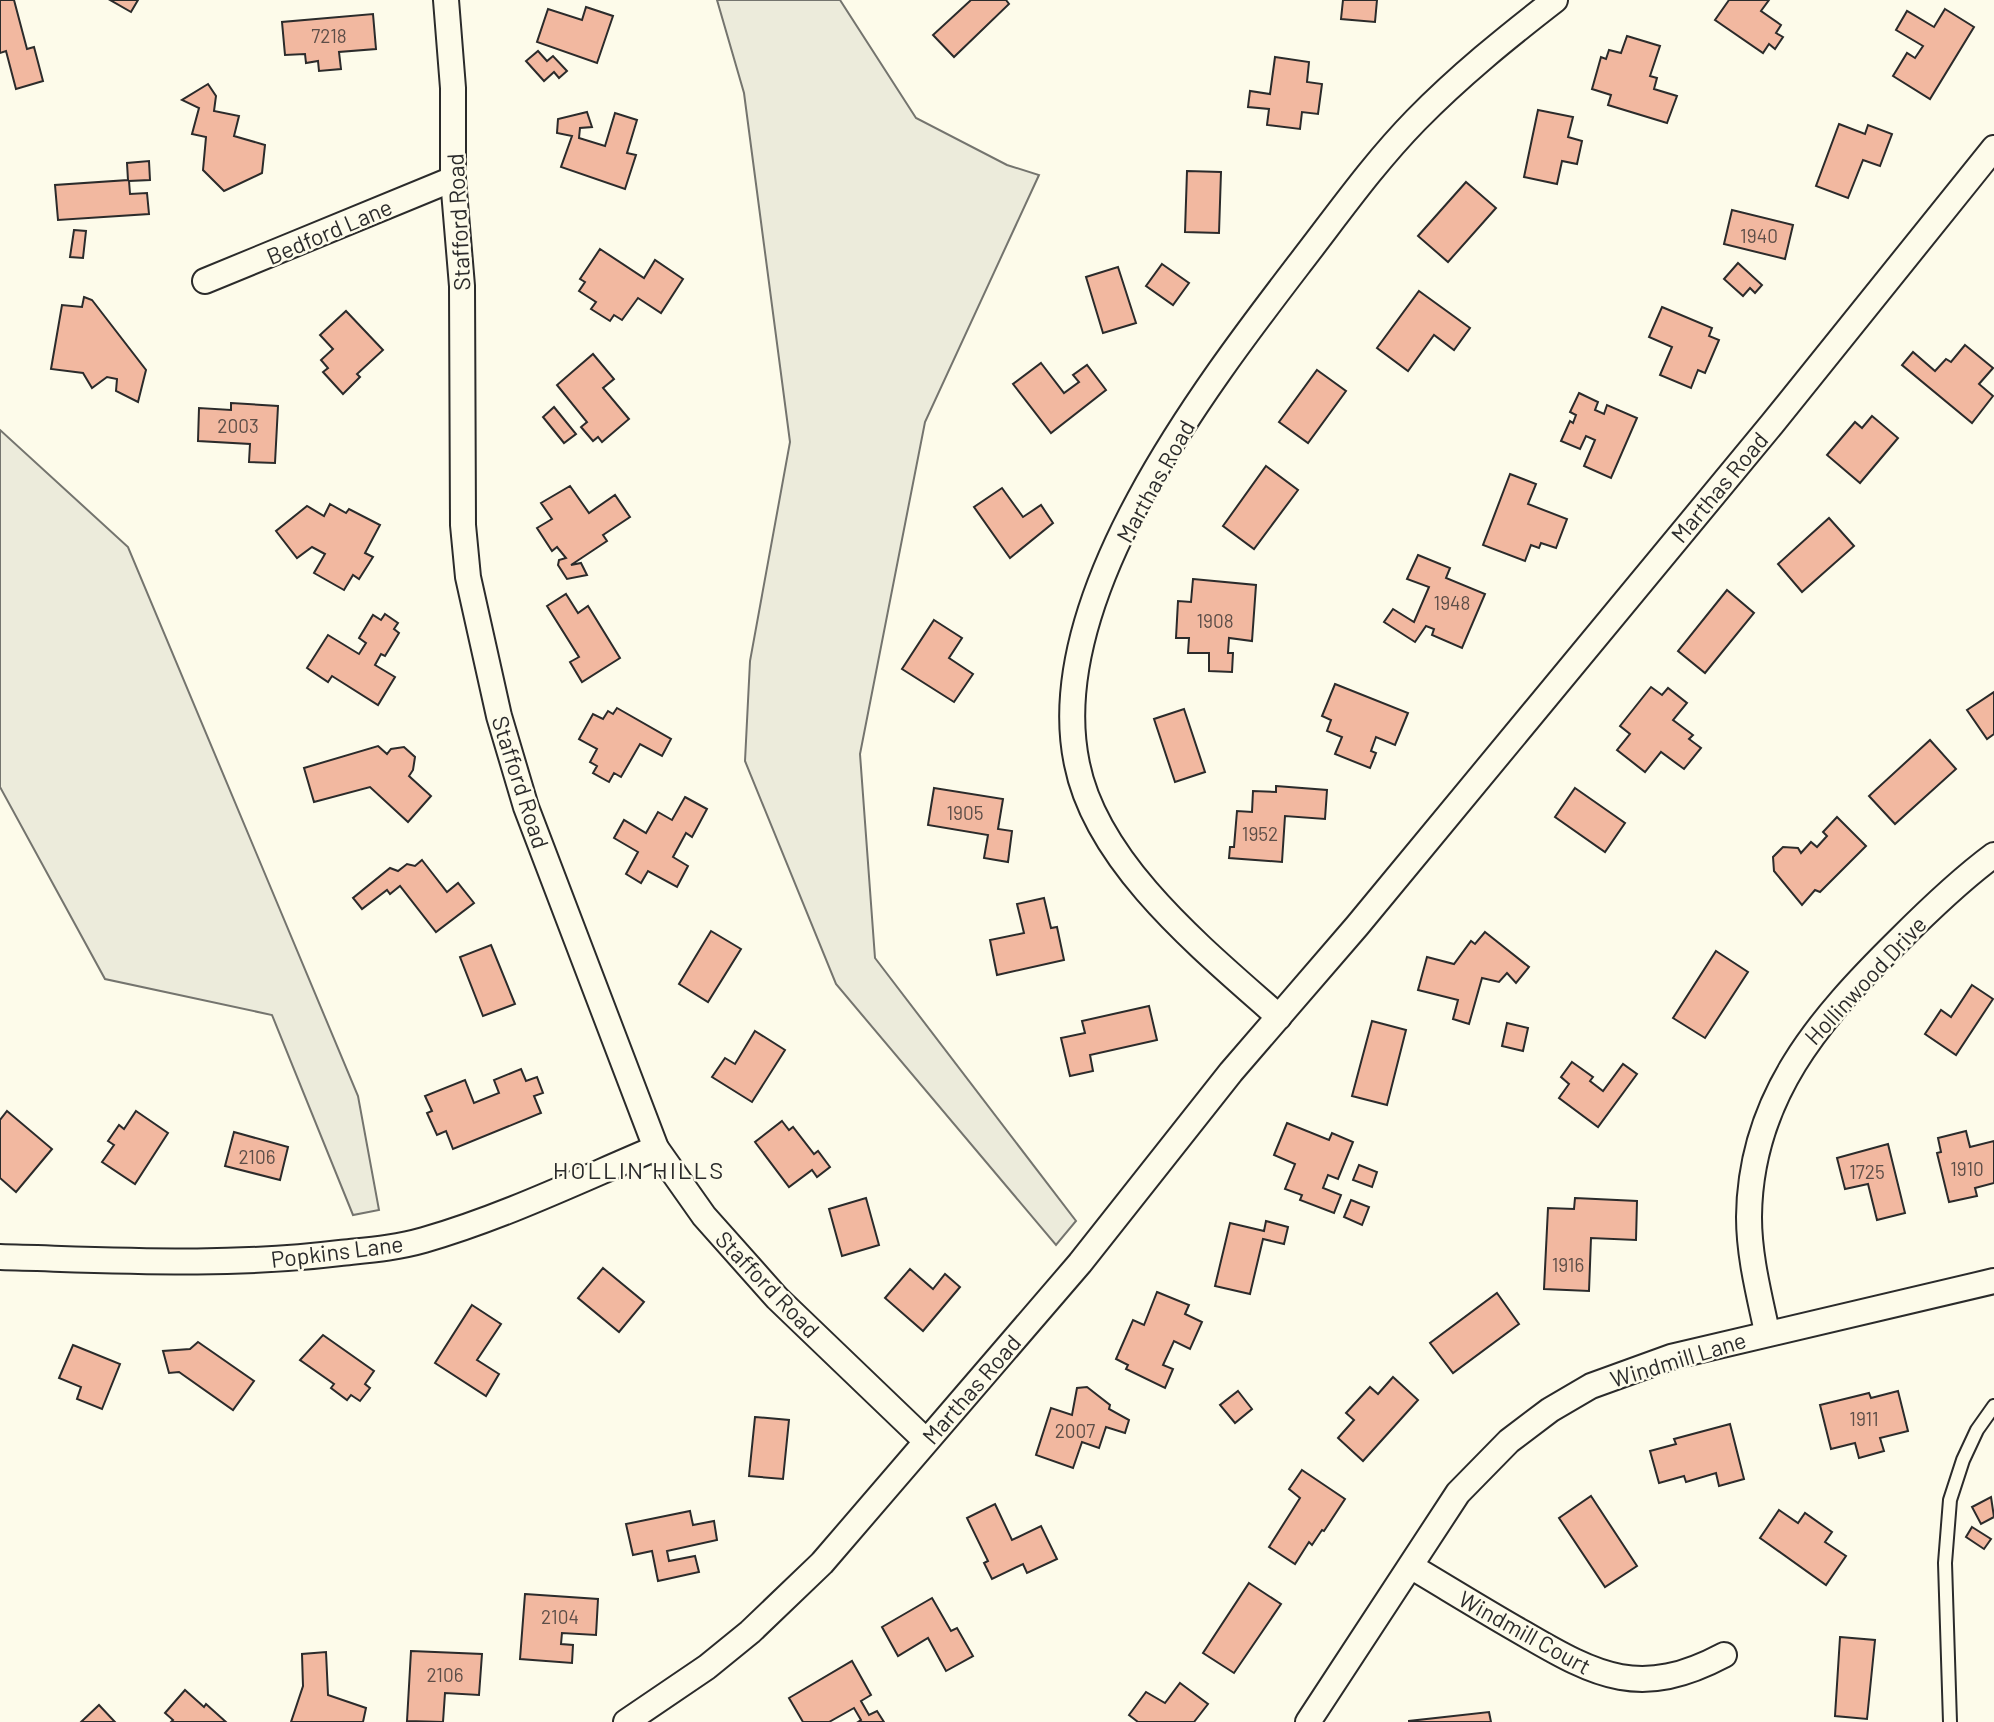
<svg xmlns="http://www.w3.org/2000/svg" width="1994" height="1722" viewBox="0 0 1994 1722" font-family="Barlow,sans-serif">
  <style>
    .green { fill: #ecebdb; stroke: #74746e; stroke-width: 2 }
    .building { fill: #f2b8a0; stroke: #2b2b2b; stroke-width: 2 }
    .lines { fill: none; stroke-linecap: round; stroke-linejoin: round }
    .lane-casing { stroke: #2b2b2b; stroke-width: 16 }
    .street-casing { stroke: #2b2b2b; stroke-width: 28 }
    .lane { stroke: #fdfbea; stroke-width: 12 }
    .street { stroke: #fdfbea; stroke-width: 24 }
    .labels { text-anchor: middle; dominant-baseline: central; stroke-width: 5; stroke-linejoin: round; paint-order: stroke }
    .number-label { font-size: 19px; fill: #5d4e48 }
    .street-label { font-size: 23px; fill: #2b2b2b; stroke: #fdfbea }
    .neighbourhood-label { font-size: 24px; letter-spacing: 2px; fill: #2b2b2b; stroke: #fdfbea }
  </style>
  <rect width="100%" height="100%" fill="#fdfbea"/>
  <g class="green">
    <path d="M717,0H840L916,118L1007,165L1039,175L925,422L860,754L875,958L1076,1221L1056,1245L836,984L745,761L750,661L790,442L744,93Z"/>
    <path d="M0,430L128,547L358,1096L379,1210L353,1215L272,1015L105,979L0,787Z"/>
  </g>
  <g class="building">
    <path d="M0,0H14L27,49L34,47L43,81L16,89L6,51L0,53Z"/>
    <path d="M110,0H138L131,12Z"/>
    <path d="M971,0H1006L1009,4L954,57L933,35Z"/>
    <path d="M1343,0H1377L1375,22L1341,19Z"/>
    <path d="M1729,0H1769L1761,11L1781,25L1776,33L1783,37L1775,49L1769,44L1763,53L1715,20Z"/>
    <path d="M586,7L613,16L597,63L537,42L548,9L582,20Z"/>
    <path d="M1945,9L1974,27L1930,99L1893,76L1907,53L1915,58L1923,46L1896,30L1907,11L1934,27Z"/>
    <path d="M373,14L376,49L339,52L341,69L319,71L318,61L306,63L305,54L285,55L282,22Z"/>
    <path d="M1627,36L1660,46L1650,76L1657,78L1654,89L1677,96L1667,123L1608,105L1611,95L1592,89L1601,57L1606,59L1609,50L1621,53Z"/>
    <path d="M538,51L547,61L553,56L567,71L559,78L554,72L544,81L526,61Z"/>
    <path d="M1275,57L1309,62L1307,82L1322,84L1318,114L1302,112L1300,129L1267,125L1269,109L1248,107L1250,91L1270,94Z"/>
    <path d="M208,84L216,96L214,111L239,116L234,136L265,145L262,173L224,191L203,170L206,137L192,134L199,108L182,100Z"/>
    <path d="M1538,110L1573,117L1568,137L1582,141L1577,164L1562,161L1557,184L1524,177Z"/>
    <path d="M587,112L592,127L580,128L579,138L605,146L615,113L637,120L627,153L636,155L625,189L561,167L572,136L557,133L558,119Z"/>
    <path d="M1839,124L1865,134L1868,125L1892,134L1880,166L1863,160L1848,198L1816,186Z"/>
    <path d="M149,161L150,180L129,181L130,194L147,193L149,214L58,220L55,185L128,180L127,163Z"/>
    <path d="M1187,171L1221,172L1219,233L1185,232Z"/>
    <path d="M1466,182L1496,208L1448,262L1418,236Z"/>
    <path d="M1732,210L1793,225L1785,259L1724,244Z"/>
    <path d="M74,230L86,231L83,258L70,257Z"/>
    <path d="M600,249L644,278L655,260L683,279L661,313L638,298L622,320L614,315L610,321L591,309L596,302L579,291L585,282L580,279Z"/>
    <path d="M1738,263L1762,285L1755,293L1750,288L1743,296L1724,279Z"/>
    <path d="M1162,264L1189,283L1173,305L1146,286Z"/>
    <path d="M1118,267L1136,323L1103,333L1086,277Z"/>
    <path d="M1419,291L1470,328L1454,350L1434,335L1408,371L1377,348Z"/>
    <path d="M84,297L92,300L146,370L138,402L116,391L117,379L107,377L92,388L83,373L51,369L62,305L82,307Z"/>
    <path d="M1662,307L1712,328L1709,336L1719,340L1705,373L1698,370L1691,388L1660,375L1672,347L1649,337Z"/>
    <path d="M346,311L383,350L357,374L360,377L343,394L323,372L328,368L321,360L333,349L320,335Z"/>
    <path d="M1965,345L1993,368L1979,384L1993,396L1972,423L1902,365L1913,352L1935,371L1946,359L1951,362Z"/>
    <path d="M593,354L614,379L603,388L629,419L602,442L598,437L593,441L581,427L587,422L557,385Z"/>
    <path d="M1041,363L1064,393L1079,382L1073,375L1087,365L1106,390L1051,433L1013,384Z"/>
    <path d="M1317,370L1346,391L1308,443L1279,422Z"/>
    <path d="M1579,393L1598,402L1595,410L1604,414L1607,405L1637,418L1611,478L1584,466L1595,440L1586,436L1580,449L1561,441L1570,421L1573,423L1576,415L1570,412Z"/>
    <path d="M231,403L278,406L275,463L249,462L250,444L198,441L199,408L231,410Z"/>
    <path d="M554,407L576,434L564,443L543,417Z"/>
    <path d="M1872,416L1898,438L1860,483L1827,455L1855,422L1862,428Z"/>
    <path d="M1266,466L1298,490L1254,549L1223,526Z"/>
    <path d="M1510,474L1536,484L1528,504L1567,519L1556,548L1541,543L1539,548L1531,545L1525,561L1483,545Z"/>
    <path d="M570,486L589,513L615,495L630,517L603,535L607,541L571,565L581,563L587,575L567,579L558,565L559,560L566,558L557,547L552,551L537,528L552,519L541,503Z"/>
    <path d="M1002,488L1023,517L1041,505L1053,523L1010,558L974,507Z"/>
    <path d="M330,504L346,513L349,509L380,525L365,553L373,557L359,579L353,575L344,590L314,573L325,554L312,547L297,558L276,531L307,506L324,516Z"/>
    <path d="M1829,518L1854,546L1802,592L1778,564Z"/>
    <path d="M1418,555L1450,568L1446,578L1485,594L1462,648L1432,635L1434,629L1426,626L1415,642L1384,622L1393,609L1414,622L1429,587L1407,579Z"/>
    <path d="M1193,579L1256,585L1252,641L1229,638L1228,653H1233L1232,672L1209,671V653H1188L1189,638H1176L1178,601L1191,602Z"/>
    <path d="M1727,590L1754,613L1705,673L1678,651Z"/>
    <path d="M566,594L578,613L588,606L620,658L582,682L570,662L579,657L547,606Z"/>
    <path d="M385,614L398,623L394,629L399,633L385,656L381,654L375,665L395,677L378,705L332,676L328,682L307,668L328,635L359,654L366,643L359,638L373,615L381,620Z"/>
    <path d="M934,620L962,638L949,658L973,674L954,702L902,669Z"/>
    <path d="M1335,684L1408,713L1395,745L1376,737L1371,751L1376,753L1370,768L1335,754L1342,737L1327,731L1331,720L1322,716Z"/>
    <path d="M1651,687L1662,695L1668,688L1687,703L1673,720L1693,735L1689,739L1701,748L1684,769L1661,752L1645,772L1617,750L1630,734L1620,726Z"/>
    <path d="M1994,692V734L1987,739L1967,710Z"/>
    <path d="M617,708L671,739L662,756L640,744L621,777L614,773L609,782L593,773L597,766L590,762L597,749L579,739L593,714L603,719L608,711L613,714Z"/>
    <path d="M1184,709L1205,772L1175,782L1154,719Z"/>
    <path d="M1930,740L1956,769L1895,824L1869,796Z"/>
    <path d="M378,746L387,754L391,749L404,747L415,757L413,770L409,776L431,796L408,822L370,787L314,802L304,768Z"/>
    <path d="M1276,786L1327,790L1325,819L1285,816L1282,862L1229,858L1230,847H1234L1237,811L1252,812L1253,791L1276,792Z"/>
    <path d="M934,788L1003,799L998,829L1012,831L1008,862L984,858L988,835L928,825Z"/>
    <path d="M1575,788L1625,823L1605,852L1555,817Z"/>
    <path d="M685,797L707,809L692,837L686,833L673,857L688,866L677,887L648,871L641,883L626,874L638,852L614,838L624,820L646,833L658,812L672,820Z"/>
    <path d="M1837,817L1866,846L1820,892L1815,890L1802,905L1774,871L1773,857L1783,847L1798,848L1801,853L1811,842L1817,847L1827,836L1823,832Z"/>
    <path d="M422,860L447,892L458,883L474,903L436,932L400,886L390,894L387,890L362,909L353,898L390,868L398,871L407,864L415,866Z"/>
    <path d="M1044,898L1051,928L1057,927L1064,960L997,975L990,940L1024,933L1017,904Z"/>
    <path d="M711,931L741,949L708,1002L679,984Z"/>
    <path d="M1485,932L1529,967L1516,983L1507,973L1499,982L1482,978L1469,1024L1453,1019L1458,1000L1418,990L1427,957L1454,964L1471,941L1475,944Z"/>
    <path d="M491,945L515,1004L483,1016L460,957Z"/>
    <path d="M1716,951L1748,972L1705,1038L1673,1018Z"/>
    <path d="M1972,985L1993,999L1956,1055L1925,1034L1941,1010L1951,1017Z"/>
    <path d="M1149,1006L1157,1040L1090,1055L1093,1071L1070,1076L1061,1038L1085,1033L1082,1021Z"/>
    <path d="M1372,1021L1406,1030L1387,1105L1352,1096Z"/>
    <path d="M1507,1023L1528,1028L1523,1051L1502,1046Z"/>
    <path d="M755,1031L785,1050L752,1102L712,1077L725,1058L735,1064Z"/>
    <path d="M1572,1062L1593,1077L1590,1081L1603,1091L1623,1064L1637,1074L1598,1127L1559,1098L1569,1084L1561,1077Z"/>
    <path d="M521,1069L526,1081L537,1077L543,1093L534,1096L541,1113L453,1149L446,1131L437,1135L427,1113L432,1111L425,1096L465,1080L474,1103L499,1093L494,1080Z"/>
    <path d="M7,1111L52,1149L16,1192L0,1178V1120Z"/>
    <path d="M136,1111L168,1133L135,1184L102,1162L114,1145L108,1141L119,1125L124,1129Z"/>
    <path d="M782,1121L789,1130L793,1127L814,1154L818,1151L830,1167L817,1177L812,1170L789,1187L755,1142Z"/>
    <path d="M1287,1123L1329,1140L1332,1133L1353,1142L1338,1179L1328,1175L1323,1188L1341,1195L1334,1213L1300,1200L1302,1195L1285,1189L1295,1164L1274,1155Z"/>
    <path d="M1966,1131L1970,1147L1994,1141V1183L1975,1188L1977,1196L1949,1202L1937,1153L1941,1152L1938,1138Z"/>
    <path d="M234,1132L288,1147L280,1180L225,1166Z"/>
    <path d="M1888,1144L1905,1213L1877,1220L1868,1184L1845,1189L1837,1158Z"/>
    <path d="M1359,1165L1377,1172L1372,1187L1353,1180Z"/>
    <path d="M866,1198L879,1245L842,1256L829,1209Z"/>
    <path d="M1575,1198L1637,1201L1636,1240L1591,1238L1589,1291L1544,1289L1548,1208L1574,1209Z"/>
    <path d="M1351,1200L1369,1207L1362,1225L1344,1217Z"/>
    <path d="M1266,1221L1288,1227L1284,1244L1263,1239L1250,1294L1215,1286L1230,1223L1264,1231Z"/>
    <path d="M603,1268L644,1302L619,1332L578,1298Z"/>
    <path d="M910,1269L933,1289L945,1274L960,1287L923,1331L885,1298Z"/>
    <path d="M1157,1292L1189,1305L1185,1314L1202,1322L1190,1349L1174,1341L1163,1365L1173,1369L1165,1388L1126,1369L1128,1365L1116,1359L1133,1320L1144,1325Z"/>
    <path d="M1497,1293L1519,1324L1453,1373L1430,1343Z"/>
    <path d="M472,1305L501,1324L477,1360L499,1374L486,1396L435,1363Z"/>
    <path d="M323,1335L374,1371L365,1384L370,1388L360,1401L351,1395L347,1400L331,1388L334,1384L300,1360Z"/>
    <path d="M198,1342L254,1381L233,1410L179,1372L169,1373L163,1351L190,1349Z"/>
    <path d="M73,1345L120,1364L102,1409L77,1399L81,1387L59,1378Z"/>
    <path d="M1393,1377L1418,1400L1363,1461L1338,1438L1354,1420L1346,1413L1370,1387L1378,1394Z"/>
    <path d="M1087,1387L1110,1405L1109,1409L1129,1420L1125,1433L1106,1427L1099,1448L1082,1442L1073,1468L1036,1455L1051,1408L1072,1415L1077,1388Z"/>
    <path d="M1238,1391L1252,1409L1235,1423L1220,1405Z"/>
    <path d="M1898,1391L1908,1431L1880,1438L1884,1451L1859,1458L1855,1443L1831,1449L1820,1405L1869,1393L1871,1398Z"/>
    <path d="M755,1417L789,1420L783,1479L749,1476Z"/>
    <path d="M1730,1424L1744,1479L1719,1486L1716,1473L1686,1482L1684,1476L1659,1483L1650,1451L1676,1444L1674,1439Z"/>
    <path d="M1302,1470L1345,1499L1324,1531L1322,1530L1312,1545L1309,1542L1295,1564L1269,1547L1300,1498L1289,1489Z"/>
    <path d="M1591,1496L1637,1566L1605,1587L1559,1518Z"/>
    <path d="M1991,1497L1994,1517L1981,1524L1972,1507Z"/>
    <path d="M995,1504L1012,1540L1041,1526L1057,1559L1027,1573L1023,1564L992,1579L984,1563L988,1561L967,1518Z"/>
    <path d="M1779,1510L1798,1523L1805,1513L1832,1532L1825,1542L1846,1556L1826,1585L1760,1538Z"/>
    <path d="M690,1511L693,1525L714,1521L717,1540L667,1551L669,1561L695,1556L699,1572L658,1581L652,1551L633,1555L626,1524Z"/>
    <path d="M1972,1527L1991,1539L1984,1549L1966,1537Z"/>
    <path d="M1249,1583L1281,1604L1234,1673L1203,1653Z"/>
    <path d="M525,1594L598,1599L596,1635L562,1633L561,1644L573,1645L572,1663L520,1659Z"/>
    <path d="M932,1598L951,1631L957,1628L973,1656L946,1671L928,1638L898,1656L882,1627Z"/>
    <path d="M1840,1637L1875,1640L1867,1719L1835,1716Z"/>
    <path d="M411,1651L482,1654L479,1695L445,1693L443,1722L407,1721Z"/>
    <path d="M326,1652L328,1695L366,1708L363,1722H291L303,1686L302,1654Z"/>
    <path d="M852,1661L871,1695L861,1701L869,1715L877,1711L884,1722H858L861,1720L854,1708L829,1722H803L789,1698Z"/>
    <path d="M1180,1683L1208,1704L1194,1722H1138L1129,1715L1146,1692L1165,1703Z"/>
    <path d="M185,1690L204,1707L206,1704L226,1722H171L173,1720L165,1713Z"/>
    <path d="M99,1705L115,1722H81Z"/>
    <path d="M1489,1712L1491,1722H1409V1721Z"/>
  </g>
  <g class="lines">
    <g class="lane-casing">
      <path id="lane" d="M1950,1722L1945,1563L1950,1500L1963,1460L1977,1430L1994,1406"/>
    </g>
    <g class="street-casing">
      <g id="street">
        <path d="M446,0L453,88V179L462,286L463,525L468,577L499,716L526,807L656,1148L704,1216L777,1298L926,1441"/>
        <path d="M205,281L453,179"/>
        <path d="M1279,1017C1205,951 1097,865 1077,764C1042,599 1205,387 1300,263C1338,214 1373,164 1416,120C1459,76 1506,38 1555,0"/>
        <path d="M0,1257C113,1260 227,1267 340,1253C368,1250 396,1248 424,1240C504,1217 580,1180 656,1148"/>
        <path d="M1767,1332C1759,1294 1749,1256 1749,1217C1750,1098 1819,1019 1899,940C1929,910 1960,880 1994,855"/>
        <path d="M1412,1567C1449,1589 1486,1612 1523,1633C1598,1677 1641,1699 1724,1655"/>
        <path d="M626,1722L707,1667L750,1632L822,1563L1080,1263L1231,1072L1357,926L1772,424L1994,148"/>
        <path d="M1308,1722L1458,1493L1509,1441L1550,1410L1591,1386L1671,1357L1994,1281"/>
      </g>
    </g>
    <use href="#lane" class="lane"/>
    <use href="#street" class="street"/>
  </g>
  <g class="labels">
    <g class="number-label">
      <text x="329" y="35">7218</text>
      <text x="1759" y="235">1940</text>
      <text x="238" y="425">2003</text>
      <text x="1452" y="602">1948</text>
      <text x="1215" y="620">1908</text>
      <text x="965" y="812">1905</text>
      <text x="1260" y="833">1952</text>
      <text x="257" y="1156">2106</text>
      <text x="1967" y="1168">1910</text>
      <text x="1867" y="1171">1725</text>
      <text x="1568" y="1264">1916</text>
      <text x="1864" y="1418">1911</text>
      <text x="1075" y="1430">2007</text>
      <text x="560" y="1616">2104</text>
      <text x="445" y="1674">2106</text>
    </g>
    <g class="street-label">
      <text transform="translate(458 222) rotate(-93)">Stafford Road</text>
      <text transform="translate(329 231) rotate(-23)">Bedford Lane</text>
      <text transform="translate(1155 481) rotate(-61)">Marthas Road</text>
      <text transform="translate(1719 487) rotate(-50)">Marthas Road</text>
      <text transform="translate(521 782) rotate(72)">Stafford Road</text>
      <text transform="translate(1865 980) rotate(-47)">Hollinwood Drive</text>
      <text transform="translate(337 1251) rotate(-7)">Popkins Lane</text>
      <text transform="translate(768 1284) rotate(46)">Stafford Road</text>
      <text transform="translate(1678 1359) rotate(-17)">Windmill Lane</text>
      <text transform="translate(971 1389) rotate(-49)">Marthas Road</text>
      <text transform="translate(1525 1632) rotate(29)">Windmill Court</text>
    </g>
    <g class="neighbourhood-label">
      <text x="639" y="1169">HOLLIN HILLS</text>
    </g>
  </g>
</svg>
